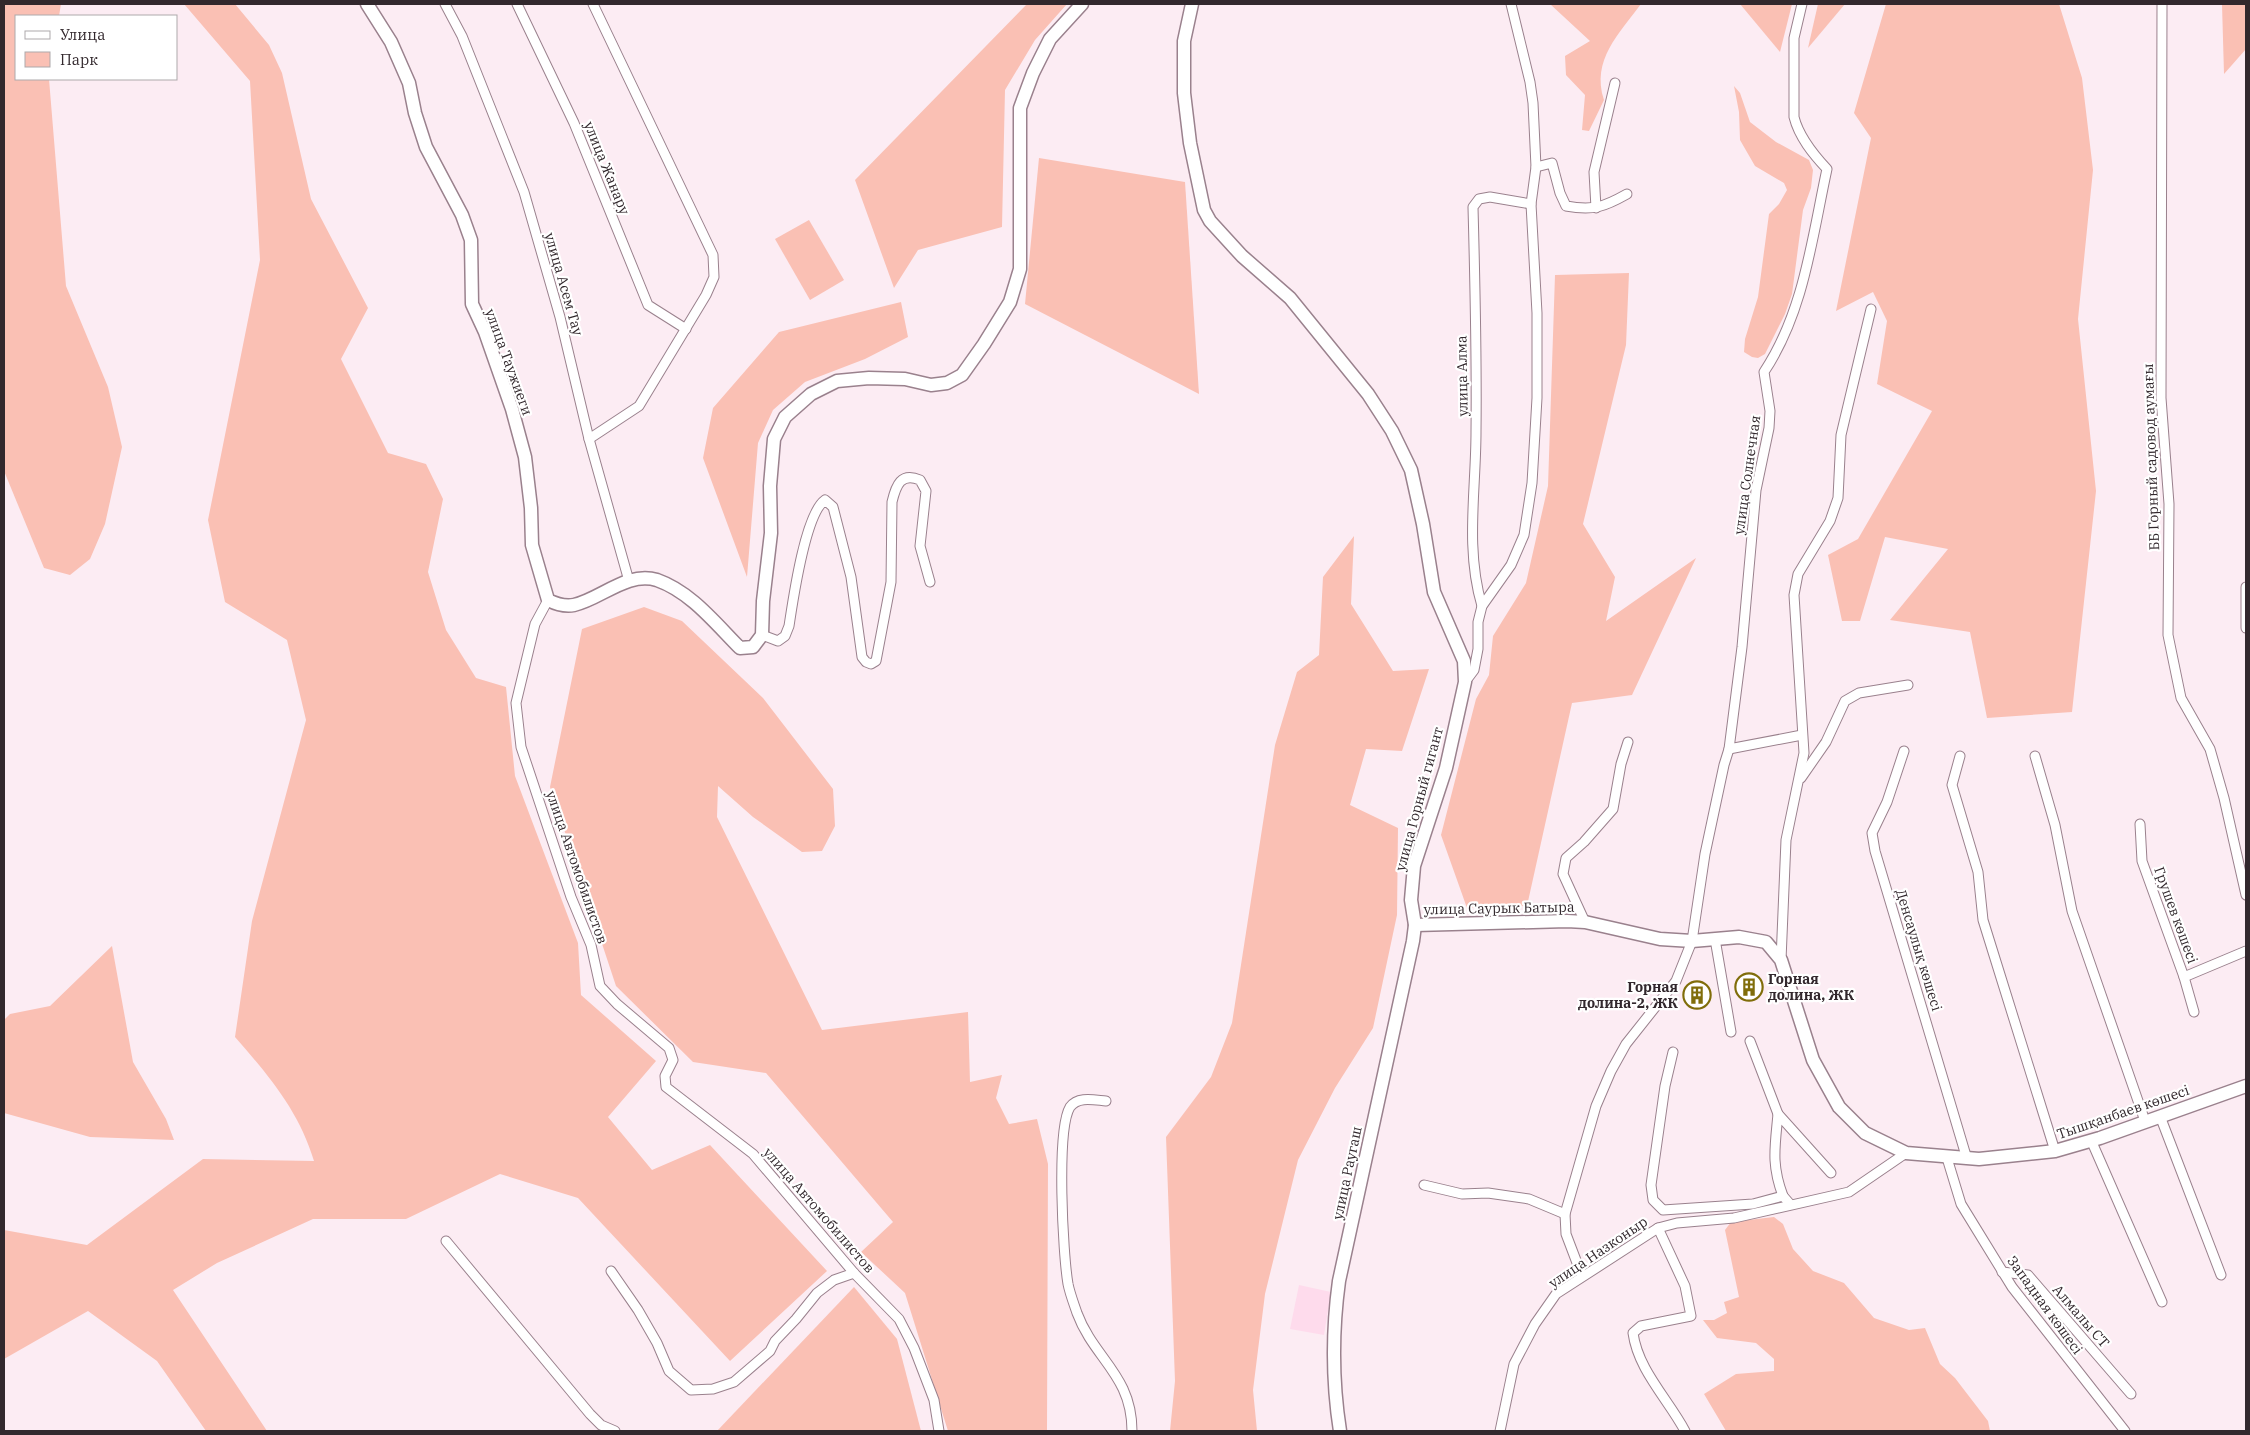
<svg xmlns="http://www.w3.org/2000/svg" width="2250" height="1435" viewBox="0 0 2250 1435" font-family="'IBM Plex Serif',serif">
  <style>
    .built { fill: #fedbec }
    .green { fill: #fac0b4 }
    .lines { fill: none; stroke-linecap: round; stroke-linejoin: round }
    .street-casing { stroke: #9a818d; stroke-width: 11 }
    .secondary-casing { stroke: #9a818d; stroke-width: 15 }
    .street { stroke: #fff; stroke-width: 9 }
    .secondary { stroke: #fff; stroke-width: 12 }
    .labels { text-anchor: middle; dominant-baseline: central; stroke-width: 4.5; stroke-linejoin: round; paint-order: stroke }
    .street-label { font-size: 14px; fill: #32282d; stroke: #fff }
    .poi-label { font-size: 14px; font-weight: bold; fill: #32282d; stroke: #fff; text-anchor: start }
  </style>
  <rect width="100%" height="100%" fill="#fcecf3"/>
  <path class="built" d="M1299,1285L1331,1292L1324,1335L1290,1329Z"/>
  <g class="green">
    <path d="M4,4H61L59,16H16V79H49L66,286L108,387L122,447L105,524L90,559L70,575L44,568L4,471Z"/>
    <path d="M184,4H235L269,45L282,73L311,199L368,308L341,359L388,453L426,464L443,499L428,572L446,630L476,678L506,687L515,776L578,943L581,995L656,1061L608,1117L652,1170L710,1145L827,1271L730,1361L578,1198L500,1174L406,1219H313L217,1263L173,1290L267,1431H206L157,1361L88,1311L4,1359V1230L87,1245L203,1159L314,1161C299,1111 269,1076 235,1037L252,921L306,720L287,640L225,602L208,520L260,260L250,81Z"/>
    <path d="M1027,4H1067L1035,40L1005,90L1002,227L918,250L894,288L855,180Z"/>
    <path d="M1550,4H1641C1619,34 1591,60 1604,100L1589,131L1582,130L1585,95L1566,75L1565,56L1590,41Z"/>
    <path d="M1740,4H1792L1780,52Z"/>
    <path d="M1818,4H1845L1808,48Z"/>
    <path d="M1886,4H2059L2082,78L2093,170L2078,319L2096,491L2072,712L1987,718L1970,632L1890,620L1948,549L1885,537L1860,621H1842L1828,555L1858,539L1932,411L1877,384L1887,321L1873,292L1836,311L1871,138L1854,113Z"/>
    <path d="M2222,4H2246V49L2224,74Z"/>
    <path d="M1734,86L1740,93L1750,122L1776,142L1809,160L1813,170L1811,188L1803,210L1792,294L1785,314L1765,354L1758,358L1752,357L1744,352L1745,339L1758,297L1769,214L1779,204L1787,190L1784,183L1755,166L1740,140L1739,112Z"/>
    <path d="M1039,158L1185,182L1199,394L1025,304Z"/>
    <path d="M809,220L844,280L810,300L775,239Z"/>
    <path d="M1629,273L1626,345L1583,524L1615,577L1606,621L1696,558L1632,695L1572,703L1527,906L1467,908L1441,835L1476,699L1489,675L1493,636L1526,583L1548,486L1555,275Z"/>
    <path d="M901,302L908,337L865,359L805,382L773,410L758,443L747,577L703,458L713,408L779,332Z"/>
    <path d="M1354,536L1351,604L1393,671L1429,669L1402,751L1366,749L1350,805L1398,828L1397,915L1373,1028L1335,1088L1298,1160L1265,1294L1253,1390L1257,1431H1170L1175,1381L1166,1137L1211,1077L1232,1023L1275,745L1297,672L1319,655L1323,577Z"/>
    <path d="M644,607L682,621L763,698L833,789L835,826L822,851L802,852L753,817L718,786L717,817L822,1030L968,1012L970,1082L1002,1075L996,1098L1009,1124L1037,1119L1048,1164L1047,1431H948L905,1293L861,1252L893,1222L766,1073L693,1062L616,986L550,787L582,629Z"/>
    <path d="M112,946L133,1062L166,1119L174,1140L90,1137L4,1113V1020L10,1014L50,1006Z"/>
    <path d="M1774,1217L1783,1224L1793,1249L1813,1271L1844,1283L1874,1318L1909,1330L1925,1328L1940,1364L1955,1378L1988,1421L1990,1431H1726L1704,1394L1736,1374L1774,1371V1359L1756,1343L1717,1338L1703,1320H1714L1727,1313L1724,1302L1739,1297L1725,1230L1731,1222Z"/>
    <path d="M854,1287L897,1339L921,1431H717Z"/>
  </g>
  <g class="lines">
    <g class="street-casing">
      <g id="street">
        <path d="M445,4L462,36L524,192L560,317L589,439L629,581"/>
        <path d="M517,4L574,123L648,305L686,329"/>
        <path d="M2162,4L2161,398L2169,504L2168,635L2181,698L2210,749L2224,798L2246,895"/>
        <path d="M1536,167L1552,163L1560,193L1566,206C1593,211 1604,207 1627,194"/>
        <path d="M1596,208L1594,172L1615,83"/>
        <path d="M589,439L639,406L706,295L714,277L713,255L593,4"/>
        <path d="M2246,587V628"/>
        <path d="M548,600L535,624L516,703L521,747L571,897L591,945L600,986L617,1004L669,1048L673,1060L665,1076L666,1087L753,1154L854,1273L899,1319L914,1348L934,1400L939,1431"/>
        <path d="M1482,606C1465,549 1476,490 1476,432C1477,357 1475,282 1473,207L1479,199L1490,197L1531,204"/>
        <path d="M762,635L778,641L785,636L789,626C793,600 805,514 825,500L833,507L851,577L862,657L866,662L871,664L876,661L891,582L892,502C896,485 901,472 920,480L926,491L920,546L930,582"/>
        <path d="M1465,682L1474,670L1478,649V622L1482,606L1511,565L1524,535L1532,483L1537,398V313L1531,204L1536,167L1533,103L1530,82L1511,4"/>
        <path d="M1802,735L1729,749L1742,647L1756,490L1769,428L1770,411L1764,372C1804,312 1812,238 1827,169C1813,154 1799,137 1794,117V38L1802,4"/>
        <path d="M1904,751L1887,802L1872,833L1875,851L1967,1159"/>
        <path d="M1960,756L1952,785L1978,872L1983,920L2055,1151"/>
        <path d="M2035,756L2055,825L2072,911L2145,1121"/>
        <path d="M1801,778L1826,742L1845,701L1859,693L1908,685"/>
        <path d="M2140,824L2142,861L2184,977L2246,951"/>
        <path d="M1585,922L1563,874L1566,858L1584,842L1613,809L1621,764L1628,742"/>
        <path d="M1715,939L1731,1032"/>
        <path d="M1781,960L1786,840L1804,753L1794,595L1798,574L1830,521L1838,498L1841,435L1871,309"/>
        <path d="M2184,977L2194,1012"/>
        <path d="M1750,1041L1778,1114"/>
        <path d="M1673,1052L1665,1086L1651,1185L1653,1200L1663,1210L1753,1204L1783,1196L1790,1204"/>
        <path d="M1106,1101C1094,1100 1078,1096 1070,1107C1056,1130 1063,1255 1068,1284C1070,1294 1074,1304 1077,1313C1094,1359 1132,1375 1132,1431"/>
        <path d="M2160,1116L2221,1275"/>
        <path d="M2091,1140L2162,1302"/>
        <path d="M1947,1158L1961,1204L2012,1287L2125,1431"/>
        <path d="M1424,1185L1462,1194L1488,1193L1529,1199L1565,1214"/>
        <path d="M1783,1196C1771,1164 1775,1147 1778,1114L1831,1173"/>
        <path d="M1658,1228L1685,1286L1691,1316L1641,1326L1633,1333C1638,1370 1668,1399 1685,1431"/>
        <path d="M446,1241L590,1414L601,1425L615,1431"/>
        <path d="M611,1271L638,1310L657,1343L669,1371L691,1390L713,1389L734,1382L770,1351L775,1341L796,1319L817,1293L834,1280L854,1273"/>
        <path d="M2002,1272L2028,1275L2131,1394"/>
        <path d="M1582,1276L1566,1234L1565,1214L1596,1106L1611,1071L1626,1044L1676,981L1692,941L1705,854L1724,765L1729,749"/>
        <path d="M1500,1431L1514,1364L1535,1324L1556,1294L1658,1228L1677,1223L1734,1218L1849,1192L1906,1153"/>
      </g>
    </g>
    <g class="secondary-casing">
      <g id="secondary">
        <path d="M367,4L391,42L409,83L415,113L426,147L462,215L471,240L472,304L485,332L512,409L525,457L531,508L532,545L548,600C556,604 564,607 574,605C601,599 627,571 657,580C691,592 715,623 740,648L753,647L762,635L763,601L771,533L770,486L774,439L785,417L811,394L837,381L869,378L905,379L931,385L947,383L962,375L984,344L1010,302L1020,269V108L1033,73L1050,39L1082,4"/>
        <path d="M1192,4L1184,41V93L1190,143L1204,210L1210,221L1242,256L1290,298L1368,394L1392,431L1411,470L1423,524L1434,592L1464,661L1465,682L1446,768L1414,866L1411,900L1415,925L1413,941L1339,1281C1332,1332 1332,1380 1340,1431"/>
        <path d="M1415,925L1567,921L1585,922L1660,939L1692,941L1739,937L1766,942L1781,960L1813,1060L1839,1107L1865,1133L1906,1153L1979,1159L2055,1151L2100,1138L2246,1086"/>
      </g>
    </g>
    <use href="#street" class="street"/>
    <use href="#secondary" class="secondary"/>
  </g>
  <defs>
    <g id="building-ring" transform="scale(1.4375)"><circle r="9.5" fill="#fff" stroke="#806d0a" stroke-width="1.5"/><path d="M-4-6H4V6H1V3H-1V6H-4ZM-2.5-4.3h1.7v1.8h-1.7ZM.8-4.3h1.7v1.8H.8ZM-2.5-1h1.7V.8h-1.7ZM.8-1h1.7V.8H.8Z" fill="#806d0a"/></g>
  </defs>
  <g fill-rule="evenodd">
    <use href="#building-ring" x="1749" y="987"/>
    <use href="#building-ring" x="1697" y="995"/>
  </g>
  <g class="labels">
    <g class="street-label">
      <text transform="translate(607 168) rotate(68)">улица Жанару</text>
      <text transform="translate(564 284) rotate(74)">улица Асем Тау</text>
      <text transform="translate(509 362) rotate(70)">улица Таужиеги</text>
      <text transform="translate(1462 376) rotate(-91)">улица Алма</text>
      <text transform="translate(2151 457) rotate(-92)">ББ Горный садовод аумағы</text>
      <text transform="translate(1747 475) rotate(-82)">улица Солнечная</text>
      <text transform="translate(1419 799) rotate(-75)">улица Горный гигант</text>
      <text transform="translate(577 867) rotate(71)">улица Автомобилистов</text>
      <text transform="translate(1499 908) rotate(-1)">улица Саурык Батыра</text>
      <text transform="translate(2176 915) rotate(70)">Грушев көшесі</text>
      <text transform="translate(1919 950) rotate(73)">Денсаулық көшесі</text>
      <text transform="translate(2123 1112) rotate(-19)">Тышқанбаев көшесі</text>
      <text transform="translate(1347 1173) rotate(-78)">улица Раугаш</text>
      <text transform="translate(819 1210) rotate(49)">улица Автомобилистов</text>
      <text transform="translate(1598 1252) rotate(-34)">улица Назконыр</text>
      <text transform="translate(2045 1305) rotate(54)">Западная көшесі</text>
      <text transform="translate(2081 1316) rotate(49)">Алмалы СТ</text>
    </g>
    <g class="poi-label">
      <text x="1768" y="979">Горная<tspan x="1768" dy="16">долина, ЖК</tspan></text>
      <text x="1678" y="987" text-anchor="end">Горная<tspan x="1678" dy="16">долина-2, ЖК</tspan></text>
    </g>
  </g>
  <rect width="2250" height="1435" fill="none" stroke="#32282d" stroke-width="10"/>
  <rect x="15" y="15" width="162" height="65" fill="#ffffff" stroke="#ada9ab"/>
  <rect x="25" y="31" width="25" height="8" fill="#ffffff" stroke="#ada9ab"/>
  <text x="60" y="40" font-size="15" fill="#32282d">Улица</text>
  <rect x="25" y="52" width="25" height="15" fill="#fac0b4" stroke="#ada9ab"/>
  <text x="60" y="65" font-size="15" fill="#32282d">Парк</text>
</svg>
